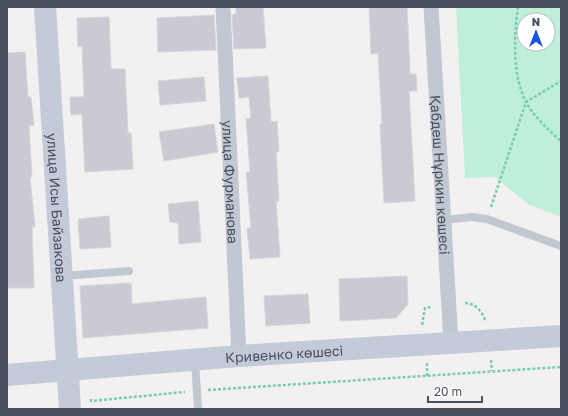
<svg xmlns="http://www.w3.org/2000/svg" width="568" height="416" viewBox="0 0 568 416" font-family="'Golos Text',sans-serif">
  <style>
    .green { fill: #bfefd9; fill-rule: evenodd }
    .building { fill: #cacbd2; stroke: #d4d5db }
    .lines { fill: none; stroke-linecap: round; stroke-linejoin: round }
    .path { stroke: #77cdb0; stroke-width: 2.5; stroke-dasharray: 3 2; stroke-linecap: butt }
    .lane { stroke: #c1c8d2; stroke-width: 8 }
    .street { stroke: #c1c8d2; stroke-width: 15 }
    .secondary { stroke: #c3cad8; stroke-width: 22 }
    .labels { text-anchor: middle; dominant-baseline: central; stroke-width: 3; stroke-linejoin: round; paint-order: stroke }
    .street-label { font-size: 14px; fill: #48505d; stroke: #fff }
  </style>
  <rect width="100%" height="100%" fill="#f2f0f0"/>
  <path class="green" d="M456,7H561V217L528,204L495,177L465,178ZM524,20H548V44H524Z"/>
  <g class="building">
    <path d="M236,7H263L266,48L234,49L232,15L236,14Z"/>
    <path d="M369,7H407L410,74H416L417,91H409L415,201L384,203L380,124L382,123L378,53L371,54Z"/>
    <path d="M214,15L216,50L158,52L157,18Z"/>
    <path d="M109,17L111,69H125L128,133H131L133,169L85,172L82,114L71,115L70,97H84L82,46L78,47L77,18Z"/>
    <path d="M25,52L28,97H31L34,125L29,126L32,177H30L35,227H32L34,288H7V53Z"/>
    <path d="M268,76L271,122L277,121L279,152H276L279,201H276L280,257L250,259L247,228H251L246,172H250L246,119L251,118L249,97L239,98L237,78Z"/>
    <path d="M204,77L206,101L160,105L158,81Z"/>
    <path d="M214,124L218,152L164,161L159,132Z"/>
    <path d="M198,201L201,242L179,244L178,223L170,222L168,204Z"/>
    <path d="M109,216L111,247L80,249L78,219Z"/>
    <path d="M407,276L408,304L396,318L340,321L339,279Z"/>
    <path d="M131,283L132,304L206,297L208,328L83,338L80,286Z"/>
    <path d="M308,294L310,323L266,326L264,296Z"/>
  </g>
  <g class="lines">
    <g class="path">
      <path d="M518,7C514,35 512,75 526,102C532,114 550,132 561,141"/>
      <path d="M491,207L526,102L561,81"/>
      <path d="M465,303C476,303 482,312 486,322"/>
      <path d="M422,325L425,308L432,307"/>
      <path d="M491,360L492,371"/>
      <path d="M427,363V376"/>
      <path d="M208,390L561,367"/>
      <path d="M91,399V401L185,392"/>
    </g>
    <g class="lane">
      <path d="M444,220L472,217L487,219L561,246"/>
      <path d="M62,276L129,271"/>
      <path d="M195,360L198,409"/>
    </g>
    <g class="street">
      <path id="s1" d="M223,7L239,356"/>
      <path id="s2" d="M431,7L451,342"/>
    </g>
    <g class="secondary">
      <path id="s3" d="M45,7L70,409"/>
      <path id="s4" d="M7,375L239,356L561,336"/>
    </g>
  </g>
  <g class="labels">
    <g class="street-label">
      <text stroke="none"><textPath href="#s2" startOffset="168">Қабдеш Нұркин көшесі</textPath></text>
      <text stroke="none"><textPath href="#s1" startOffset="175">улица Фурманова</textPath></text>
      <text stroke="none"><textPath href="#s3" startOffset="201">улица Исы Байзакова</textPath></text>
      <text stroke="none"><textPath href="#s4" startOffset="278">Кривенко көшесі</textPath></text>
    </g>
  </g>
  <rect width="568" height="416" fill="none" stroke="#48505d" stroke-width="16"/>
  <g transform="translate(536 32)"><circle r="19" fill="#ffffff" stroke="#b6b9be"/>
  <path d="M0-3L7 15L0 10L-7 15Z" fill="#1a52e2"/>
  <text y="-6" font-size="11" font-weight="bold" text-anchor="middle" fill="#48505d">N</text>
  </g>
  <path d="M428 396v6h54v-6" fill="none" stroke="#48505d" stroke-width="2"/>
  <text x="434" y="396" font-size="12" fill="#48505d" stroke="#ffffff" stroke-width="3" paint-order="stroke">20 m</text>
</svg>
